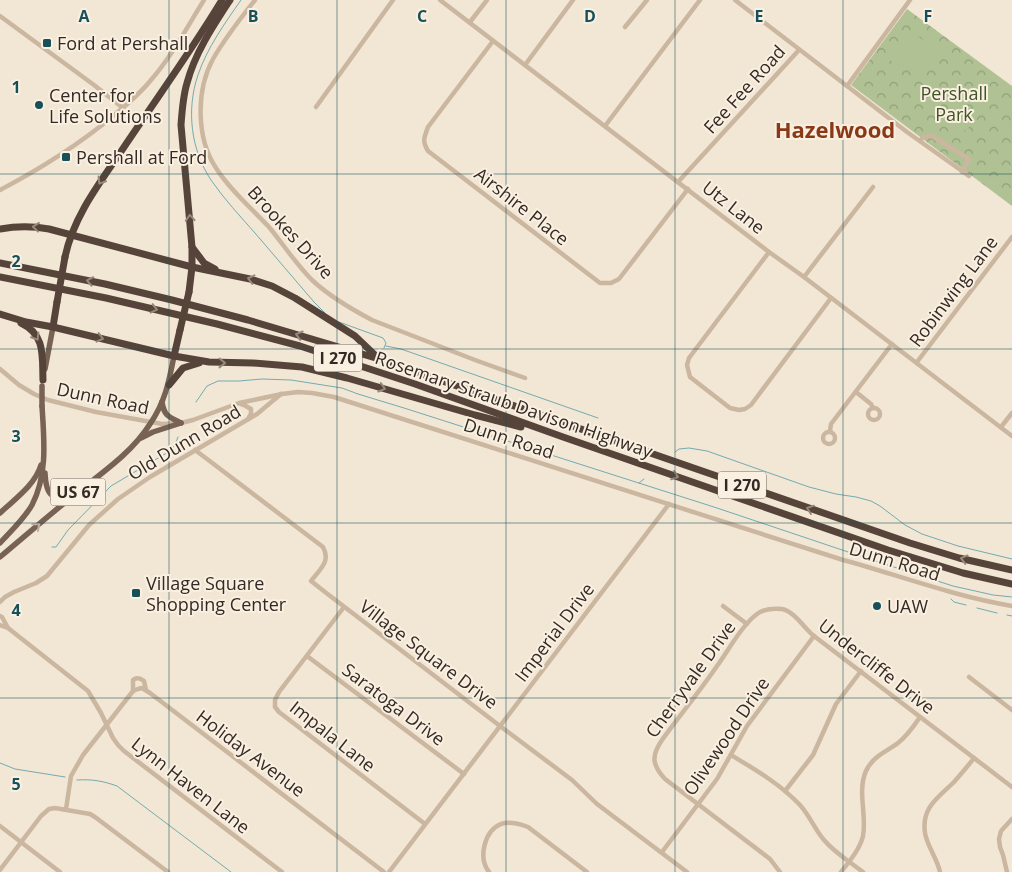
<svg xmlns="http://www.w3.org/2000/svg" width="1012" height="872" viewBox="0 0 1012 872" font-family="'Open Sans',sans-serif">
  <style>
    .park { fill: url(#park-crowns) }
    .garden { fill: #b0c294 }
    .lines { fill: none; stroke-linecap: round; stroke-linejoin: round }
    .stream { stroke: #72abb1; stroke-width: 1 }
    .minor { stroke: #cbb6a0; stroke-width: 4.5 }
    .major { stroke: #786254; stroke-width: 5.5 }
    .highway { stroke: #56443a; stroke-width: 7 }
    .major-bridge { stroke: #786254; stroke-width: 5.5 }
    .highway-bridge { stroke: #56443a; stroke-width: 7 }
    .oneway { stroke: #98897d }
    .oneway2 { stroke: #c0b0a2 }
    .grid { fill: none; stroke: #175058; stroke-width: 1; stroke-opacity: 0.55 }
    .poi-dot { fill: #175058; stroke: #faf0e1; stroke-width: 2 }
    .labels { text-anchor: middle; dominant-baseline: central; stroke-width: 4; stroke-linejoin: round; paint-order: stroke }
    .shield { fill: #faf0e1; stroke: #6f655d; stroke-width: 1 }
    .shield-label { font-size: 16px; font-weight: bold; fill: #342a24 }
    .poi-label { font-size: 18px; fill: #342a24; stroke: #faf0e1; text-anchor: start }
    .street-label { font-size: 18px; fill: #342a24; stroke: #faf0e1 }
    .park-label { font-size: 18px; fill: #415426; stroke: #faf0e1 }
    .district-label { font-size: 22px; font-weight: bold; fill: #893917; stroke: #faf0e1 }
    .grid-label { font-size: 16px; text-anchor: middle; font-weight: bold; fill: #175058; stroke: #faf0e1; stroke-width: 4; stroke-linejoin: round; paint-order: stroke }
  </style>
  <defs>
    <pattern id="park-crowns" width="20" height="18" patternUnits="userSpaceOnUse" patternTransform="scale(1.25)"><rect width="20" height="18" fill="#b0c294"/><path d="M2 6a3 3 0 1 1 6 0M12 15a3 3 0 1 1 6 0" fill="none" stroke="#909e79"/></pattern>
  </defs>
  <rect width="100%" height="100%" fill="#f2e6d5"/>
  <path class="park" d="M907,9L1012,86V206L851,85Z"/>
  <g class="garden">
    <path d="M912,32L941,53L937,60L920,67L906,68L896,64L887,58Z"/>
    <path d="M960,105L966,110L956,123L950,119Z"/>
    <path d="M970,113L976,118L966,131L960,126Z"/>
  </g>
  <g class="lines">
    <g class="stream">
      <path d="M241,0C225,23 207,48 198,75C186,110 191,150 211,180C224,199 240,216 255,233C275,256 294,279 314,302L325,313"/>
      <path d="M339,322L383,338L386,343L384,348"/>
      <path d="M386,346L401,349L598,418"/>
      <path d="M196,402L207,386L218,381H239L262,379L291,380L342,388L358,394L404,408L717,508L872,560L953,586L993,595L1012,597"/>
      <path d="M675,452L679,449L689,448L707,451L809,487L836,494L856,497L871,501L880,506L905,525L922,534L958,546L1012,559"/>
      <path d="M639,483L644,479"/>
      <path d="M52,547H56L68,530L111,486L170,451L175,445L178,437"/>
      <path d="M951,599L954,602L966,605"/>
      <path d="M977,608L997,613"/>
      <path d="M1007,615L1012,616"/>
      <path d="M0,763L15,769L65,777"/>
      <path d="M77,780C92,779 103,781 117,786L231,872"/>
    </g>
    <g class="minor">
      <path d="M255,0C240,19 225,38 213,59C196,90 196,138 216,168C230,190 251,208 269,227C283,244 296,264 312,280C328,295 353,310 372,320L475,360L525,378"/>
      <path d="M440,0L769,252L804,277L1012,436"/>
      <path d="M735,0L907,132L969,176"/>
      <path d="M0,16L94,85L123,108"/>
      <path d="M470,22L487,0"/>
      <path d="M625,27L647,0"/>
      <path d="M493,41L428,127C424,138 422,141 428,151L600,283H611L619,279L688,189"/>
      <path d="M525,65L573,0"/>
      <path d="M847,86L910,0"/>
      <path d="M316,107L393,0"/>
      <path d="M605,126L700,0"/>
      <path d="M920,141L923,137L932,136L969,159L962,172"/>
      <path d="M678,182L799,50"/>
      <path d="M0,190C40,169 78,145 112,117C126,105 140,94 151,80C172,56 187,27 204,0"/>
      <path d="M769,252L689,358L687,365L690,377L730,408L739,410L745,409L751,405L831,298"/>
      <path d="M804,277L873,187"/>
      <path d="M917,362L1012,237"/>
      <path d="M0,369L19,385L34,394L48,400L96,412L162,424L181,423L193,420L239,403L282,394L298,392L312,393L334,397L840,559C898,575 953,596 1012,606"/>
      <path d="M856,392L871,404L873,408"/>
      <path d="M241,404L244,405L251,409V414L248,419"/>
      <circle cx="874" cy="414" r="6"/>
      <path d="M1001,427L1012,413"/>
      <path d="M830,431L831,424L892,344"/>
      <circle cx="829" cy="438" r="6"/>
      <path d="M195,450L207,459L323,547C331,562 320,569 311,581L325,592L500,726L572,780L597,804L687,872"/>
      <path d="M0,602L5,597L14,592L36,583L47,576L89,525L118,499L150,477L257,414L281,394"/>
      <path d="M723,606L747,624"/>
      <path d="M344,607L279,692L275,700V707L279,712L425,824"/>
      <path d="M0,616L2,617L8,628"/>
      <path d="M0,625L8,628L88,691L101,713L113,738L118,745L124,751L282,872"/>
      <path d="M307,656L464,774"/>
      <path d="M969,677L1012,710"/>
      <path d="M133,691V680C137,677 140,678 144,681L146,690"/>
      <path d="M731,755C756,770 780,784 800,805C810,816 815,830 824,840C835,853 850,862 863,872"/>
      <path d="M785,791L813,755L836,704L861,671"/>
      <path d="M66,809L71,776L83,755L133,691L138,689L142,688L150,693L384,872"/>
      <path d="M0,826L60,872"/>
      <path d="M662,852L717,779L747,726L814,636"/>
      <path d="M0,870L41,816L49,809L55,808L90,814L95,817L168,872"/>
      <path d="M389,872L669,504"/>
      <path d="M489,872C478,858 484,831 501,824C510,821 520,824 528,827L587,872"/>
      <path d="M780,872L770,859L665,779C652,765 651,756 662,740C680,715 700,691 717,666C728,651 742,625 757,614C764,609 773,608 782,609C794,611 805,629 814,636L1012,787"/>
      <path d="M841,872C849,862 860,849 863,836C867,815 857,791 866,771C873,756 886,752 898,743C907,736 914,726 920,717"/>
      <path d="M940,872C937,858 927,846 925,833C921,807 939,797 954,782C961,774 968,766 974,758"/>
      <path d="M1007,872L1003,855L1000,847L999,839L1001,831L1012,819"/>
    </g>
    <g class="major">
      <path d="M45,369L53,327"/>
      <path d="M162,402C164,416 169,417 181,423"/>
      <path d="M141,438L153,432L181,423"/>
      <path d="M45,473C46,497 52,501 75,493"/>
      <path d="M0,513C15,499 35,485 41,465"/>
      <path d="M0,543C11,531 24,519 32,505C48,474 44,439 42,406"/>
      <path d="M0,557C24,537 48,516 73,496C100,474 131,454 150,424C165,402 169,382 174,356"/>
    </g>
    <g class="highway">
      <path d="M0,229C17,226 32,226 49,229L192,267L250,279L272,286L295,298L355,336L377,357"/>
      <path d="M192,247L204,263L215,269"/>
      <path d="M65,257C73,218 98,185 120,153C154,102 190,53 222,0"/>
      <path d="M0,263L105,284L172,300L248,320L379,359L910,543L959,558L1012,570"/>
      <path d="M0,277L106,298L217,324L300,346L415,384L563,437L888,550L963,573L1012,584"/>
      <path d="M189,292L192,267V247L181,125C182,111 183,96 187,83C195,53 213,26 230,0"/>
      <path d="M0,314L26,322L53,327L174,356L209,362L253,363L302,367L347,378L475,415L521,427"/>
      <path d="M21,323C46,335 42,357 43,380"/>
      <path d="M53,327L57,302"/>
      <path d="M174,356L180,330"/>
      <path d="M169,385L183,368L199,363"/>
    </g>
    <path class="major-bridge" d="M42,406V386"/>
    <g class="highway-bridge">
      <path d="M57,302L65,257"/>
      <path d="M180,330L189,292"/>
    </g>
  </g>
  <defs><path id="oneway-chevron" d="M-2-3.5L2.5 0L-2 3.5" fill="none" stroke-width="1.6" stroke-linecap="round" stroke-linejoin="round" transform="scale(1.25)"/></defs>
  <g class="oneway">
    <use href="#oneway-chevron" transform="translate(101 181) rotate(122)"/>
    <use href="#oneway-chevron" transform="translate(190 218) rotate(-94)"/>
    <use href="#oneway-chevron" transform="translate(36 227) rotate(-174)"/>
    <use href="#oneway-chevron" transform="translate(251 279) rotate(-166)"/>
    <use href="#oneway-chevron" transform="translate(90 281) rotate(-169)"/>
    <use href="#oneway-chevron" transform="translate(154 309) rotate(13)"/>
    <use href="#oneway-chevron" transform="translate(299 335) rotate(-163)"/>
    <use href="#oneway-chevron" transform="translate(36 337) rotate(58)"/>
    <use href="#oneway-chevron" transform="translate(100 338) rotate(14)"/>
    <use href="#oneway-chevron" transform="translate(222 363) rotate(1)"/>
    <use href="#oneway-chevron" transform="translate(382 388) rotate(16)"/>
    <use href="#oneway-chevron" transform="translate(675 476) rotate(19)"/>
    <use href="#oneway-chevron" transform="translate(810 509) rotate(-161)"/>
    <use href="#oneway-chevron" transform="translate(964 559) rotate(-165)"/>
  </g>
  <use class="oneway2" href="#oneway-chevron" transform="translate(37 526) rotate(-40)"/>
  <path class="grid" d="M169,0V872M337,0V872M506,0V872M675,0V872M843,0V872M0,174H1012M0,349H1012M0,523H1012M0,698H1012"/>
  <g class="poi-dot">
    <rect x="42" y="38" width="10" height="10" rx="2.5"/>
    <circle cx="39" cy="105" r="5"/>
    <rect x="61" y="152" width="10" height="10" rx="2.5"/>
    <rect x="131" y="588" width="10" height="10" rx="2.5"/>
    <circle cx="877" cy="606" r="5"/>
  </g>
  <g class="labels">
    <g class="shield">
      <rect x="314" y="344.5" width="48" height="27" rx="4"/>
      <rect x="718" y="471.5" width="48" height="27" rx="4"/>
      <rect x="50.5" y="478.5" width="55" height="27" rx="4"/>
    </g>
    <g class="shield-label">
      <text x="338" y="358">I 270</text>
      <text x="742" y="485">I 270</text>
      <text x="78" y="492">US 67</text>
    </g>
    <g class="poi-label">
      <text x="57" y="43">Ford at Pershall</text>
      <text x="49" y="95">Center for<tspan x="49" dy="21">Life Solutions</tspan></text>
      <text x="76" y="157">Pershall at Ford</text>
      <text x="146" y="583">Village Square<tspan x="146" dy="21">Shopping Center</tspan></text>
      <text x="887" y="606">UAW</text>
    </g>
    <g class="street-label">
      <text transform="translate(744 89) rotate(-48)">Fee Fee Road</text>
      <text transform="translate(522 206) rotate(38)">Airshire Place</text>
      <text transform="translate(734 207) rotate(38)">Utz Lane</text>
      <text transform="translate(291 232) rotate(48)">Brookes Drive</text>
      <text transform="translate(953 291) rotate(-53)">Robinwing Lane</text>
      <text transform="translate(103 398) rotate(12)">Dunn Road</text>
      <text transform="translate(514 404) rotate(19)">Rosemary Straub Davison Highway</text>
      <text transform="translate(509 438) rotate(18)">Dunn Road</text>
      <text transform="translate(184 442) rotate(-31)">Old Dunn Road</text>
      <text transform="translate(895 561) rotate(17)">Dunn Road</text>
      <text transform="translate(554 632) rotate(-53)">Imperial Drive</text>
      <text transform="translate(429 654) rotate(37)">Village Square Drive</text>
      <text transform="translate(877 666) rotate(38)">Undercliffe Drive</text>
      <text transform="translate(690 679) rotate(-54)">Cherryvale Drive</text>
      <text transform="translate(394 704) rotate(37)">Saratoga Drive</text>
      <text transform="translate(333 736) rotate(38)">Impala Lane</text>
      <text transform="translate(726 736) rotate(-56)">Olivewood Drive</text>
      <text transform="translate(251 753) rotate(37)">Holiday Avenue</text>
      <text transform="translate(191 785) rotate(38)">Lynn Haven Lane</text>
    </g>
    <g class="park-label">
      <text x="954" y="93">Pershall<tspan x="954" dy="21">Park</tspan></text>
    </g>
    <g class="district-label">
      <text x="835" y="129">Hazelwood</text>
    </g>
  </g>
  <g class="grid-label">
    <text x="84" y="22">A</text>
    <text x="253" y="22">B</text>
    <text x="422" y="22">C</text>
    <text x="590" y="22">D</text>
    <text x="759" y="22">E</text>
    <text x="928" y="22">F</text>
    <text x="16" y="93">1</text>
    <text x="16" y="267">2</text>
    <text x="16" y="442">3</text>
    <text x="16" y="616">4</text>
    <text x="16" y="790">5</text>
  </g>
</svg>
